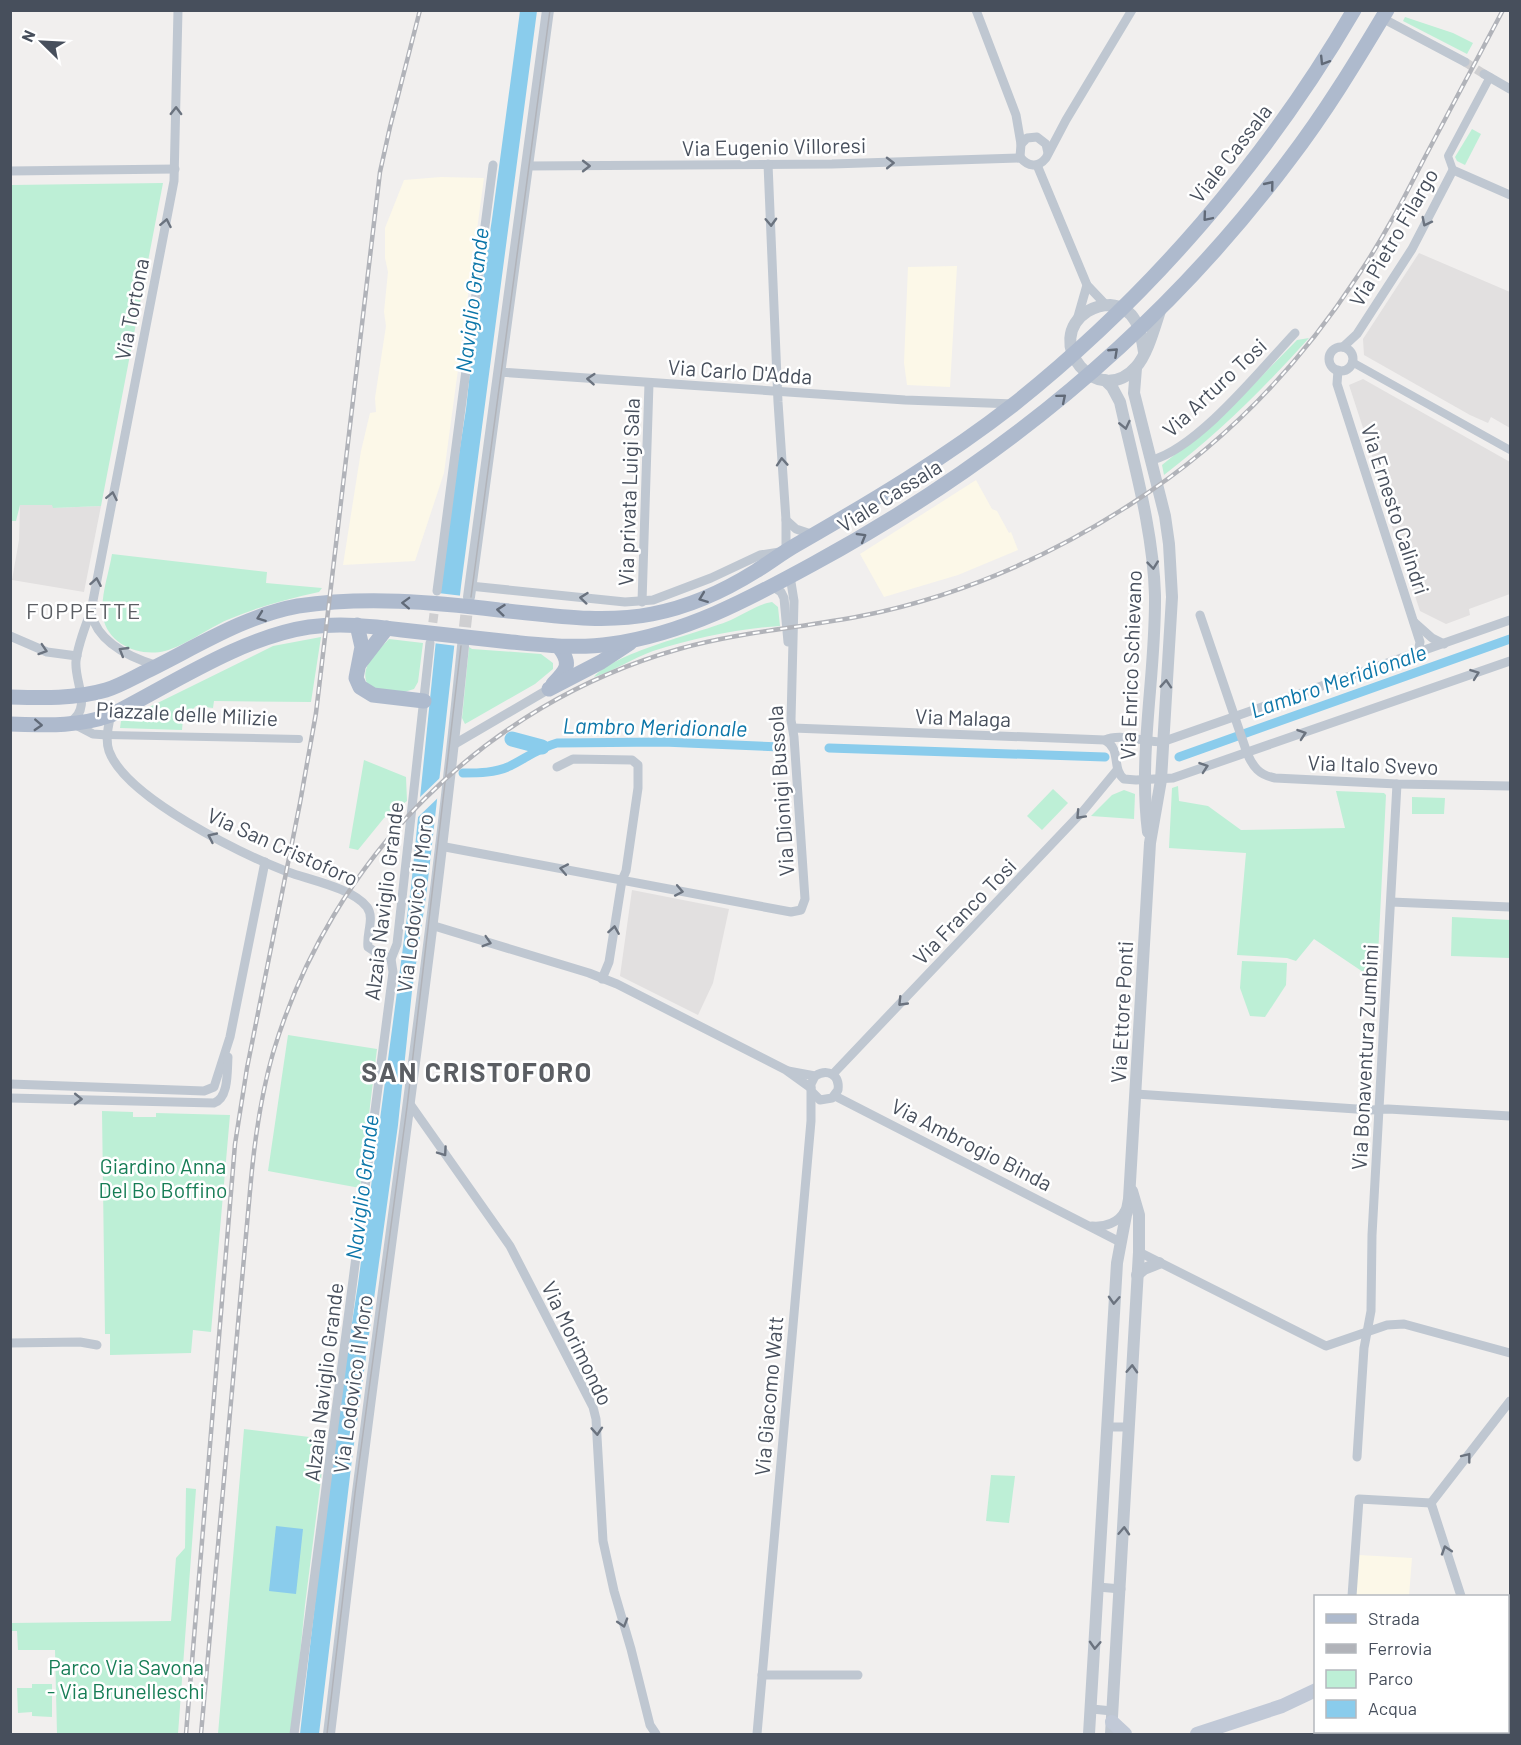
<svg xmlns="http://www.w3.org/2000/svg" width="1521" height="1745" viewBox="0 0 1521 1745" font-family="Barlow,sans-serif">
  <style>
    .commercial { fill: #fcf8e8 }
    .education { fill: #e2e0e0 }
    .green { fill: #bdefd6 }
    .water { fill: #8accec }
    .pier { fill: #f1efee }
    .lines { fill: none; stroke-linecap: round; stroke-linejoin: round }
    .canal { stroke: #8accec; stroke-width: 9 }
    .river { stroke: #8accec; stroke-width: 15 }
    .minor-tunnel { stroke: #cfcfd1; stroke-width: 9; stroke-dasharray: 9 4.5; stroke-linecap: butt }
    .tertiary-tunnel { stroke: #cfcfd1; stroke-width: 12; stroke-dasharray: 12 6; stroke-linecap: butt }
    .pedestrian { stroke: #bfc7d1; stroke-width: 8 }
    .minor { stroke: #bfc7d1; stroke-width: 9 }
    .tertiary { stroke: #bfc7d1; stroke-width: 12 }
    .secondary { stroke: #c1c9d7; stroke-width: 14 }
    .primary { stroke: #aebacd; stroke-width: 15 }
    .tram { stroke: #b1b3b9; stroke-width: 1.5 }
    .rail-casing { stroke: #b1b3b9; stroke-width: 4.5 }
    .rail { stroke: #fff; stroke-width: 2; stroke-dasharray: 7; stroke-linecap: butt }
    .oneway { stroke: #616a78 }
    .oneway2 { stroke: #6b737f }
    .labels { text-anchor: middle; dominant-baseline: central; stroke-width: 5; stroke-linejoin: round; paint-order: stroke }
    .street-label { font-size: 21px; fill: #474f5c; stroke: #fff }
    .park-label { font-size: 21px; fill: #177d56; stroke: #fff }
    .water-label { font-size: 22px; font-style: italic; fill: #0c76a9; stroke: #fff }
    .neighbourhood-label { font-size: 22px; letter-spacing: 1.5px; fill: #5b5e63; stroke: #fff }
    .district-label { font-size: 27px; font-weight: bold; letter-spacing: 1.5px; fill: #5b5e63; stroke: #fff }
  </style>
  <rect width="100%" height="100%" fill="#f1efee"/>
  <g class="commercial">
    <path d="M441,177L484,178L444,473L415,561L343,565L361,451L370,413L376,412L375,398L386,326L384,312L388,272L385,258V228L404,180Z"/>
    <path d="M957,266L950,387L907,385L904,363L908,267Z"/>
    <path d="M976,480L992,509L997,511L1009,533L1011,532L1018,550L958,575L884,597L860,554Z"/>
    <path d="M1359,1555L1412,1558L1409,1596H1355Z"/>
  </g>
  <g class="education">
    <path d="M1419,253L1510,292V428L1491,417L1488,423L1470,415L1364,355L1363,339Z"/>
    <path d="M1363,379L1510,462V594L1469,609L1470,615L1446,624L1420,611L1377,481L1380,480L1349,385Z"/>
    <path d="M20,505H53V508L101,506L84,592L12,580L19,540Z"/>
    <path d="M632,890L729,909L713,983L698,1015L620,976Z"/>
  </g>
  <g class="green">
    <path d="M1405,17L1453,33L1473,43L1467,54L1403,21Z"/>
    <path d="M1472,129L1481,134L1465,165L1457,161L1455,157Z"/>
    <path d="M163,183L101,506L53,508L52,505H20L16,521H11V185Z"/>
    <path d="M1309,338C1264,388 1218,434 1164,475L1162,465L1194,439L1253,385L1297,340Z"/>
    <path d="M112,554L267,572L266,583L322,588L319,592C287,599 257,607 227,620C209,628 184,646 165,651C140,657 108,645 103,617C100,597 109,573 112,554Z"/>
    <path d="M772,602L778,607L780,626C736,629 695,638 653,651C633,658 614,671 594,677C614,653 695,634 726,622C740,617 758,604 772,602Z"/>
    <path d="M321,637L311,702L214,701L213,708L196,706L183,719L182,730L120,728L121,721L273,646Z"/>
    <path d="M389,639L423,643L418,682L414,689L401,693L369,687C357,668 377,652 389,639Z"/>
    <path d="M469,647L472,649L541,654L553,663V669L535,684L465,724L462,718Z"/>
    <path d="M364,760L406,777L407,801L384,818L358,850L349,848Z"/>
    <path d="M1178,786L1179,801L1208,806L1241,830L1345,828L1336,791L1384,793L1386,795L1378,956L1369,976L1314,939L1296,961L1287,958L1237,955L1246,853L1169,848L1172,788Z"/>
    <path d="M1053,789L1068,803L1042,830L1027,816Z"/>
    <path d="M1124,790L1135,794L1134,819L1091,816L1112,795Z"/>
    <path d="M1412,797L1445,798L1444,814H1412Z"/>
    <path d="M1452,917L1510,920L1509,958L1451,956Z"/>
    <path d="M1242,961L1287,963L1286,985L1265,1017L1250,1016L1240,988Z"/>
    <path d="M288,1035L377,1049L360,1188L268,1171Z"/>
    <path d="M102,1111L133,1112V1117H156V1113L230,1115L211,1332L193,1330L191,1353L110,1355V1334H105Z"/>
    <path d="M244,1429L326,1439L305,1605L292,1734H218Z"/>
    <path d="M991,1475L1015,1476L1009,1523L986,1521Z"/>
    <path d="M186,1488L196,1489L178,1734H57L55,1650H18L17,1631H11V1623L171,1621L176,1558L185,1548Z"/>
    <path d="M32,1684H52V1717L32,1716V1712L18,1713L17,1688H32Z"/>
  </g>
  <g class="water">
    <path d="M520,11H537L461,586L427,889L412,991L398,1125L353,1451L319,1734H300L333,1445L358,1284L411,887L447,531L466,409L473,344L492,219Z"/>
    <path d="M276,1526L303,1529L296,1594L269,1591Z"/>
  </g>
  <g class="pier">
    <path d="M438,593L463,596L457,646L433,643Z"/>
    <path d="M444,774L441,795L415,820L417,800Z"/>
  </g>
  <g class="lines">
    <g class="canal">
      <path d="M829,748L1105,757"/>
      <path d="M1179,757L1510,639"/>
      <path d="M463,773C479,773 495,773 510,766C526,758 539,748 557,743L663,742L781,747"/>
    </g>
    <path class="river" d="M512,739L542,747"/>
    <g class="minor-tunnel">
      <path d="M1465,62L1484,74"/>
      <path d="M431,636L436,599"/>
    </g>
    <path class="tertiary-tunnel" d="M463,645L468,600"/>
    <g class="pedestrian">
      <path d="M1453,170L1448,156L1490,77"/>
      <path d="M1352,362L1510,450"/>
      <path d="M107,735L299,739"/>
    </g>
    <g class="minor">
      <path d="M976,10L1016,115L1021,144L1020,157C1028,167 1038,168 1046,158L1066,120L1132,10"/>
      <path d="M1382,18L1465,62"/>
      <path d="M1484,74L1510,89"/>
      <path d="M1021,144L1027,138L1037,137L1046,144L1048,153"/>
      <path d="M1037,165L1087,285L1106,305"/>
      <path d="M527,166L832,164L1021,158"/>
      <path d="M10,171L175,169"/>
      <path d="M1077,320L1087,285"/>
      <path d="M1343,347L1357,334L1412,249L1453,170L1510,195"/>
      <circle cx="1341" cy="359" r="12"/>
      <path d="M1338,370L1337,384L1420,642L1418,653"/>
      <path d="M499,372L905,400L1014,404"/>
      <path d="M1152,460C1198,448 1262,368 1295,333"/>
      <path d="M786,520L796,529L814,535"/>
      <path d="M470,586L625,602L653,600L711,578L760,555L786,551V520L778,402L768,164"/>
      <path d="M772,586L781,592L784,598L788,642"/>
      <path d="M437,591L493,165"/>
      <path d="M642,602L649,383"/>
      <path d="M91,613C98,643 131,658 158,666"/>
      <path d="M1200,615L1247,753C1253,767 1259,775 1275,778L1397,784L1510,786"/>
      <path d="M1414,622L1432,638L1444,644"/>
      <path d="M10,636L47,652L77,656"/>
      <path d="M111,715C108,726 105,740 109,751C126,798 242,854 288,872C310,880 352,888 367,907C375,918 366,934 368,947L374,951L391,959"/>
      <path d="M70,722C93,708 74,682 76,661C78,644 85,627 91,611L174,181L178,10"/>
      <path d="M74,724L93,734L107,735"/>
      <path d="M793,728L1105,740C1120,733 1146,742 1162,742L1510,620"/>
      <path d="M1105,740C1122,750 1111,768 1124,779L1136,780L1173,778L1510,661"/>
      <path d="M453,745L549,689"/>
      <path d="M557,767L573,759L632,760L638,765V788L626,871L622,880L609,962L602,979"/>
      <path d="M440,846L791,912L801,910L805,899L794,737L791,720L794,601L790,576"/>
      <path d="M1391,902L1510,907"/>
      <path d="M431,925L589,973L617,984L786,1070L811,1088"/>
      <path d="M788,1071L815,1076C828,1068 840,1075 838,1090L832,1098L820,1100L812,1092"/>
      <path d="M833,1074L1084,810L1117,770"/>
      <path d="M10,1084L204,1091L214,1087L230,1037L265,862"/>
      <path d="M1136,1094L1371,1110L1388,1109L1510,1116"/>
      <path d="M835,1096L1120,1242"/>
      <path d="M10,1098L214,1103C229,1098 227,1071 228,1057"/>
      <path d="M410,1104L510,1246L593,1407L596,1419L603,1541L614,1591L631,1649L650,1725L656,1734"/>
      <path d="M1092,1226C1105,1227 1119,1223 1125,1210"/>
      <path d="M1139,1252L1326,1346L1387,1325L1404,1324L1510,1353"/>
      <path d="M10,1343L80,1342L97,1345"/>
      <path d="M1107,1427H1129"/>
      <path d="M1357,1457L1364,1348L1371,1311L1372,1235L1397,784"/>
      <path d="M1431,1503L1510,1401"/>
      <path d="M1431,1503L1461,1596"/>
      <path d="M1098,1587L1121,1589"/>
      <path d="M1352,1596L1359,1499L1431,1503"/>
      <path d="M762,1675H858"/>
      <path d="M1092,1709L1112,1711"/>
      <path d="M1508,1718L1510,1720"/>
      <path d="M294,1734L393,972L391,959L397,944L430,643"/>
      <path d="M757,1734L811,1121V1084L815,1076"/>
      <path d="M1344,1734V1732"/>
      <path d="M1491,1734L1493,1732"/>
    </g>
    <g class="tertiary">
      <path d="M1144,352C1141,331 1136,307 1110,305C1103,305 1095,307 1088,311C1041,341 1098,410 1136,367C1148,354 1155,325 1161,308"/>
      <path d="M1105,380L1112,387L1120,402C1134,465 1153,529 1155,595C1156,674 1138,753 1148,832"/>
      <path d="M469,597L548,10"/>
      <path d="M1137,1275L1144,1269L1159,1263"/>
      <path d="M329,1734C340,1643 350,1552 362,1461C396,1190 436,919 463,646"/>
      <path d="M1089,1734L1117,1263L1129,1199L1150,843L1161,780L1172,597L1169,544L1165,516L1134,393L1136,368"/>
      <path d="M1111,1734L1139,1252V1215L1132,1191"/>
    </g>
    <g class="secondary">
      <path d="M1508,1626L1510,1625"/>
      <path d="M1508,1639L1510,1638"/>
      <path d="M1112,1722L1125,1734"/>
      <path d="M1197,1734L1282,1706L1316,1690"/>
    </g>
    <g class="primary">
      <path d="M357,625L362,647L356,678L360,687L373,695L424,701"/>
      <path d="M360,663L387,628"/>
      <path d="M553,684C567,670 572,664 559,647"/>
      <path d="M549,689L601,662L630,643"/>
      <path d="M10,697C43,698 75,699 106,690C119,686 131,679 143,673C193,649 243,616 298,606C364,596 434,602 499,610C550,615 601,624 652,614C689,607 724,591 756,571C769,563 782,553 796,545C871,502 945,458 1013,405C1149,297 1266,161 1354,10"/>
      <path d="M10,724C45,725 78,727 111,715C172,684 242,637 309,627C340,623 371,626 402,630C438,634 475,638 511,642C544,645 578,649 611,644C684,634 749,599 813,564C999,463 1161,331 1289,160C1325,113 1356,62 1387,10"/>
    </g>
    <g class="tram">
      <path d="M471,597L550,10"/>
      <path d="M327,1734L355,1493L407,1107L461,646"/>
    </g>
    <g class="rail-casing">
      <g id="rail">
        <path d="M186,1734L235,1144L247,1068L300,803L316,713L380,172L390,127L420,10"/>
        <path d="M201,1734L251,1180C255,1137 261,1095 273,1053C331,859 484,704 679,649C739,632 800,628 861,616C957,597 1049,557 1131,504C1222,446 1298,367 1357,277C1383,239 1404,198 1425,157C1451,108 1477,59 1503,10"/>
      </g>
    </g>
    <use href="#rail" class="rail"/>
  </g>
  <defs><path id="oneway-chevron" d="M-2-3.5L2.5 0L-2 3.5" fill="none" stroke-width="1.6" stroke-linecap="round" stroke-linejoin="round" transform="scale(1.5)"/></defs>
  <g class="oneway">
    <use href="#oneway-chevron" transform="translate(1324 61) rotate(122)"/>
    <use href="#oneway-chevron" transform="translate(1270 185) rotate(-51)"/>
    <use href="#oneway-chevron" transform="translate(1207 217) rotate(130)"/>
    <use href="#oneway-chevron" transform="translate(1114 352) rotate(-43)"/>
    <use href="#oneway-chevron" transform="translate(1062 398) rotate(-40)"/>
    <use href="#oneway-chevron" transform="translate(862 537) rotate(-30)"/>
    <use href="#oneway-chevron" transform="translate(703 598) rotate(159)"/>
    <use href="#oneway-chevron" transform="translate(406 603) rotate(-178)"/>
    <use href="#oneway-chevron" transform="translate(501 610) rotate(-174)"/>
    <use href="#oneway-chevron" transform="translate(261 617) rotate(160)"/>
    <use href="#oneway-chevron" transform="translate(38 725) rotate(3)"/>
  </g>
  <g class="oneway2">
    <use href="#oneway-chevron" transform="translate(176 111) rotate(-89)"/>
    <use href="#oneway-chevron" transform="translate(890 163) rotate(-1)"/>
    <use href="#oneway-chevron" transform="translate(586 166)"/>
    <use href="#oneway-chevron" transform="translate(771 222) rotate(88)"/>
    <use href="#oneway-chevron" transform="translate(1426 222) rotate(117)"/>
    <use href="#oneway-chevron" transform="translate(166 223) rotate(-79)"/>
    <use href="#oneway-chevron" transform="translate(591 379) rotate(-176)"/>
    <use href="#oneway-chevron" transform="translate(1125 425) rotate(77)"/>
    <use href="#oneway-chevron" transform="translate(782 462) rotate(-94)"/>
    <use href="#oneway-chevron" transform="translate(112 496) rotate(-79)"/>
    <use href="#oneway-chevron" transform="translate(1153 565) rotate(84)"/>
    <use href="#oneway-chevron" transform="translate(96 582) rotate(-80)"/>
    <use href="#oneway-chevron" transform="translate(584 598) rotate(-174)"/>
    <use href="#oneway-chevron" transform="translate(43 650) rotate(18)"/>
    <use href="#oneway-chevron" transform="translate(123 651) rotate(-149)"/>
    <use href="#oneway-chevron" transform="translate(1475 674) rotate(-20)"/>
    <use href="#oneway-chevron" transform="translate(1166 684) rotate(-86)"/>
    <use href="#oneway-chevron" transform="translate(1302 734) rotate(-19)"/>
    <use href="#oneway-chevron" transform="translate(1204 767) rotate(-19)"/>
    <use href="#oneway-chevron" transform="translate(1080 815) rotate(133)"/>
    <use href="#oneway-chevron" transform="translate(212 837) rotate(-155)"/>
    <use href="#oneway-chevron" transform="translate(564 869) rotate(-169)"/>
    <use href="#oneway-chevron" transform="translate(679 891) rotate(11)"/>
    <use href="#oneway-chevron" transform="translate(614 930) rotate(-81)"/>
    <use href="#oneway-chevron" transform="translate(487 942) rotate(17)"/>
    <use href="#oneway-chevron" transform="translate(902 1002) rotate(134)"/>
    <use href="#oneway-chevron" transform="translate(78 1099) rotate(1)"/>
    <use href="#oneway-chevron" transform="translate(443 1152) rotate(55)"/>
    <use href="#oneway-chevron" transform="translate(1114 1300) rotate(93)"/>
    <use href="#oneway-chevron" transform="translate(1132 1369) rotate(-87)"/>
    <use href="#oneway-chevron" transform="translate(597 1431) rotate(86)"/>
    <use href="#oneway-chevron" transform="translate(1467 1457) rotate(-52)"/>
    <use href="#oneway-chevron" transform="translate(1124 1531) rotate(-87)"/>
    <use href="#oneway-chevron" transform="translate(1446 1550) rotate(-108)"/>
    <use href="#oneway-chevron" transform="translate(623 1623) rotate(73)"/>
    <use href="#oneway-chevron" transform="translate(1095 1645) rotate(93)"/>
  </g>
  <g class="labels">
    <g class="street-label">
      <text transform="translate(774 146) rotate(-1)">Via Eugenio Villoresi</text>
      <text transform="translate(1230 153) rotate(-52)">Viale Cassala</text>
      <text transform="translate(1393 237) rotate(-60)">Via Pietro Filargo</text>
      <text transform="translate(131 309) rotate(-79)">Via Tortona</text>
      <text transform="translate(740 371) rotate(4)">Via Carlo D'Adda</text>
      <text transform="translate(1214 387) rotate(-43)">Via Arturo Tosi</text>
      <text transform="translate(628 492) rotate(-88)">Via privata Luigi Sala</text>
      <text transform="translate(889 495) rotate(-32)">Viale Cassala</text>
      <text transform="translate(1396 509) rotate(72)">Via Ernesto Calindri</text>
      <text transform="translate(1130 665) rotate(-88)">Via Enrico Schievano</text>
      <text transform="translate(187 713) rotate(3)">Piazzale delle Milizie</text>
      <text transform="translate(963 717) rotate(2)">Via Malaga</text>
      <text transform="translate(1373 764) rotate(2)">Via Italo Svevo</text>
      <text transform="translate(780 791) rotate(-94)">Via Dionigi Bussola</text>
      <text transform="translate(283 846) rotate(24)">Via San Cristoforo</text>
      <text transform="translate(383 901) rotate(-83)">Alzaia Naviglio Grande</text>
      <text transform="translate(414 903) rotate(-83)">Via Lodovico il Moro</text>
      <text transform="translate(964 911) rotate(-46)">Via Franco Tosi</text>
      <text transform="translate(1121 1012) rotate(-87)">Via Ettore Ponti</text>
      <text transform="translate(1364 1057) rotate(-87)">Via Bonaventura Zumbini</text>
      <text transform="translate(972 1144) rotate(27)">Via Ambrogio Binda</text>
      <text transform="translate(578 1343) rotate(64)">Via Morimondo</text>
      <text transform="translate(323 1382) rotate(-83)">Alzaia Naviglio Grande</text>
      <text transform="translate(352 1384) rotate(-82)">Via Lodovico il Moro</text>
      <text transform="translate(768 1396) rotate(-85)">Via Giacomo Watt</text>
    </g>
    <g class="park-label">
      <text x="163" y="1165">Giardino Anna<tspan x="163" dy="24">Del Bo Boffino</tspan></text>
      <text x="126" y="1666">Parco Via Savona<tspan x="126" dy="24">- Via Brunelleschi</tspan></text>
    </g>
    <g class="water-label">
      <text transform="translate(471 300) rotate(-83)">Naviglio Grande</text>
      <text transform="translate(1338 680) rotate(-19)">Lambro Meridionale</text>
      <text transform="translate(655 726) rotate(1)">Lambro Meridionale</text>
      <text transform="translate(361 1187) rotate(-83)">Naviglio Grande</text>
    </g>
    <g class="neighbourhood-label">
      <text x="84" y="610">FOPPETTE</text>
    </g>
    <g class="district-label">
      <text x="477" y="1071">SAN CRISTOFORO</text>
    </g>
  </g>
  <rect width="1521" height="1745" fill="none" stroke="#474f5c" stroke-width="24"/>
  <rect x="1314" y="1595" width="195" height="138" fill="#ffffff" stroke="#b5b9be" stroke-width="1.5"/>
  <rect x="1326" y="1614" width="30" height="9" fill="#aebacd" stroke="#b5b9be" stroke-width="1.5"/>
  <text x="1368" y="1625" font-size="18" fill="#474f5c">Strada</text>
  <rect x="1326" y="1644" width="30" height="9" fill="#b1b3b9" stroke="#b5b9be" stroke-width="1.5"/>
  <text x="1368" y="1655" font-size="18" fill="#474f5c">Ferrovia</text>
  <rect x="1326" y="1670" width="30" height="18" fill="#bdefd6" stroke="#b5b9be" stroke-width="1.5"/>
  <text x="1368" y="1685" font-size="18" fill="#474f5c">Parco</text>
  <rect x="1326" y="1700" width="30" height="18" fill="#8accec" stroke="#b5b9be" stroke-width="1.5"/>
  <text x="1368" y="1715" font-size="18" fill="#474f5c">Acqua</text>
  <g transform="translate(42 42) rotate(294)" stroke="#ffffff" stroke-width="4.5" paint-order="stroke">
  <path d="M0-4.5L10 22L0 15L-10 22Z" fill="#474f5c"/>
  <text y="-9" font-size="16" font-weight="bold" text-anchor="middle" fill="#474f5c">N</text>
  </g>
</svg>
